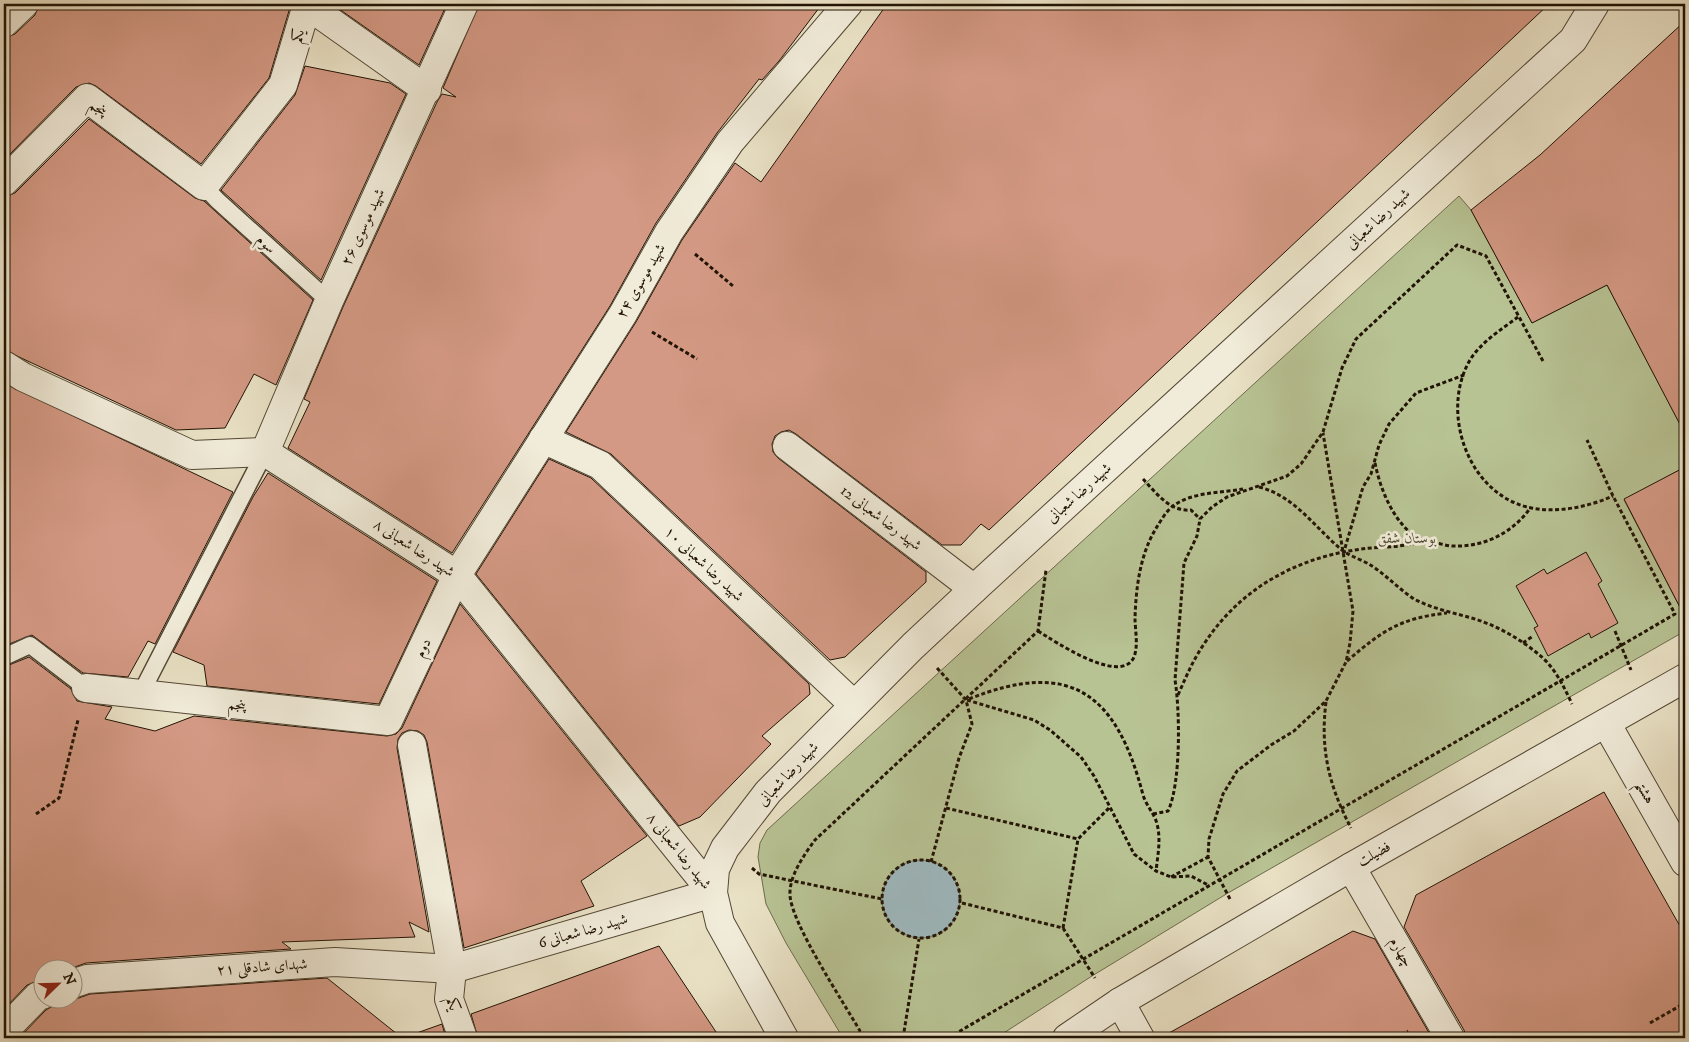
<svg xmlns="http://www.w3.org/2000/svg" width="1689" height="1042" viewBox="0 0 1689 1042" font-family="'IM FELL DW Pica',Amiri,serif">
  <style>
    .green { fill: #b8c394; stroke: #6c6b4c }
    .water { fill: #9ebac0; stroke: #6c7775 }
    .building { fill: #d49984; stroke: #211304 }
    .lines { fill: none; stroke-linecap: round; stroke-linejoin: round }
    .service-casing { stroke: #534734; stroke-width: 19 }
    .minor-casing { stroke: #534734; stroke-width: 30 }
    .tertiary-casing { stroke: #534734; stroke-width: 30 }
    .path { stroke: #211304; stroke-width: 3; stroke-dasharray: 4 2.5; stroke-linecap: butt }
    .service { stroke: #f1ecda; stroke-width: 16 }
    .minor { stroke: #f1ecda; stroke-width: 28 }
    .tertiary { stroke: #f1ecda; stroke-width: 28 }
    .labels { text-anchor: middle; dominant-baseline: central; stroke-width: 5; stroke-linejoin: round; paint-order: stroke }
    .street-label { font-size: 15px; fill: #211304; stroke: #f1ecda }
    .park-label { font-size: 15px; font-style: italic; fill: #565136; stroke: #f1ecda }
  </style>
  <rect width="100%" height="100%" fill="#eae2c6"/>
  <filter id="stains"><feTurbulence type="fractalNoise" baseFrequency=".004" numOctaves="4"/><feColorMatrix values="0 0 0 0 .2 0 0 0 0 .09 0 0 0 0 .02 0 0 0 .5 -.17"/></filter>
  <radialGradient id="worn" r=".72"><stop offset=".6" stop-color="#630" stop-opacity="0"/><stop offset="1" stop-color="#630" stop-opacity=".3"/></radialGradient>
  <path class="green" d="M1459,196L1471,210L1532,323L1607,285L1685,434V467L1624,500L1685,617V631L1228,893L1092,976L996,1038H843L786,943L766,904L758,857L760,843L767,830Z"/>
  <circle class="water" cx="921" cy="899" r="39"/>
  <g class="building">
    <path d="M39,4H291L269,78L201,164L96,86L89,83L76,87L4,160V38L15,34L35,15Z"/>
    <path d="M332,4H447L419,65Z"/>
    <path d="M479,4H822L779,61L762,80L759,79L717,133L656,223L610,306L452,553L288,448L310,402L304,399L343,307L437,102L442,94L456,97L443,88Z"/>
    <path d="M887,4H1549L989,530L981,524L961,545H942L796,434L789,430L781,432L775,436L772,444L773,452L778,458L926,572V582L845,657L830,660L611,454L566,432L636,322L682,240L735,163L761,182Z"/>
    <path d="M1685,21V434L1607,285L1532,323L1471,210L1540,155Z"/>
    <path d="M305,66L390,83L406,94L321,280L221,190L295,95Z"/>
    <path d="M89,119L195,198L204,201L313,300L276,385L254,374L225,428L176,430L4,350V197L15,193Z"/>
    <path d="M4,383L233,492L155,644L148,641L128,677L83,673L32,635L4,646Z"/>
    <path d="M549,459L591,478L809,684L810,694L762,736L771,744L700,817L679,826L476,574Z"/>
    <path d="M1685,467V617L1624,499Z"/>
    <path d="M268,473L437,581L379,704L207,686L204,665L173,652L253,497Z"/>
    <path d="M1586,552L1602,581L1598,584L1618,623L1591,638L1589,633L1548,656L1534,628L1538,626L1516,586L1544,569L1547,574Z"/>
    <path d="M460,604L647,836L581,881L594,906L464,948L427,742L424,735L418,731L409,730L402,733L398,739L397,748L429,932L409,922L415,937L282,942L291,949L86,963L66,970H42V980L27,985L4,1009V667L29,657L71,689L77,701L112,707L105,719L155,731L194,716L387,736L396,734L402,728Z"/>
    <path d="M1604,792L1685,935V1038H1466L1464,1030L1404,927L1416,895Z"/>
    <path d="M1353,931L1375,939L1432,1038H1160Z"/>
    <path d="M659,946L720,1038H478L471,1014Z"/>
    <path d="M327,978L402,1038H19L46,1010L53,1006L57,1000L76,999L90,994Z"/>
    <path d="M442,1024L446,1038H415L414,1034Z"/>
  </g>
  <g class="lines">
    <g class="service-casing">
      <g id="service">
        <path d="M204,186L217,200L329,301"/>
        <path d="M4,657L30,645L86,688"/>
        <path d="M140,695L265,452"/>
      </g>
    </g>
    <g class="minor-casing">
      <g id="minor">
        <path d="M4,23L24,4"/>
        <path d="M4,182L87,98L204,186L283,85L307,5L427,90"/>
        <path d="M4,365L23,377L192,455L265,452L457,575L713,893L452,969L335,962L87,979L72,984"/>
        <path d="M543,439L600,465L854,705"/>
        <path d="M787,446L974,589"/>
        <path d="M265,452L329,301L464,4"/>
        <path d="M86,688L388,721L457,575L623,314L669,232L730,142L848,4"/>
        <path d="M1606,723L1685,862"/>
        <path d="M412,745L452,969L449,999L463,1038"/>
        <path d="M1351,867L1450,1038"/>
        <path d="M1120,1002L1140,1038"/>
        <path d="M4,1031L38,996L42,995"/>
      </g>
    </g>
    <g class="tertiary-casing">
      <g id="tertiary">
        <path d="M784,1038L720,923L713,893L715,869L725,848L768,792L913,646L974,589L1573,40L1595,4"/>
        <path d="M1067,1038L1120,1002L1351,867L1685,678"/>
      </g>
    </g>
    <g class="path">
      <path d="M778,4L800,8"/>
      <path d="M695,254L733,286"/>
      <path d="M1518,317C1502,329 1481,342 1470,360C1440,411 1467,492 1527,507C1555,514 1588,507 1613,496"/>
      <path d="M652,332L697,359"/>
      <path d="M1375,463C1380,488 1392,518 1412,534C1417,538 1425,540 1431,542"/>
      <path d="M1143,479C1156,493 1170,512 1191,510L1200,519"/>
      <path d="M1259,487C1295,496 1315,528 1342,550C1351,557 1363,560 1372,566C1387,576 1399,589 1414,599C1431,608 1450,612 1468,617C1495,624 1523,640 1544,659C1557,672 1564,687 1572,704"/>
      <path d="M1345,548L1363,487L1371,474L1379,445L1389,424L1416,393L1464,375"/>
      <path d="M1038,631C1054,641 1118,684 1133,659C1139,648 1135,630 1135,618C1136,587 1140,556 1155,530C1160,522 1166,511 1173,506C1192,492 1220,493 1243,489"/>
      <path d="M1615,631L1631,670"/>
      <path d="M1523,643L1533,636"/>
      <path d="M1347,661C1382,631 1400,618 1447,613"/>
      <path d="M1178,695C1186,677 1193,660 1204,644C1245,581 1312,550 1386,547C1401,547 1416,542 1431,542C1439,543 1446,546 1454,546C1485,547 1514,532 1531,507"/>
      <path d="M969,699C1071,658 1117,694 1143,795C1146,804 1151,810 1155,818C1162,835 1158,853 1156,871"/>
      <path d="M967,700L1034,720L1050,730L1081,757L1094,776L1134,854L1156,871L1171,877L1191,876L1208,885"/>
      <path d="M1326,702C1320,749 1329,786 1351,828"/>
      <path d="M946,808L1078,839"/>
      <path d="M36,814L59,798L78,720"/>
      <path d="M1153,814L1168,811C1181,784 1180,710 1175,680L1184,563L1197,536L1200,519L1212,507L1227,497L1287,476L1301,464L1323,432L1342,368L1356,339L1457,245L1486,256L1544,363"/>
      <circle cx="921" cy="899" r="39"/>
      <path d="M931,862L959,758L972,724L966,700L937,668"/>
      <path d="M752,868L759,874L882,899"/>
      <path d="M1171,877L1208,857"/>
      <path d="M1230,899L1208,857L1209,839L1223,794L1237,771L1271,745L1294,731L1326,701L1346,662L1350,643L1353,611L1323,433"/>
      <path d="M962,903L1063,928L1095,978"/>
      <path d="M1063,928L1078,839L1109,808"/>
      <path d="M1650,1023L1685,1003"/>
      <path d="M872,1038L860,1031C844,1003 791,923 790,895C789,876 804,855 815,840L1038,631L1046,570"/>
      <path d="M903,1038L919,939"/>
      <path d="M948,1038L1675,614L1613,496L1587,440"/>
      <path d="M1396,1038L1408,1031"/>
    </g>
    <use href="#service" class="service"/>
    <use href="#minor" class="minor"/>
    <use href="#tertiary" class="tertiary"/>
  </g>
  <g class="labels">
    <g class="street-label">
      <text transform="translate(298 36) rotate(-73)">یکم</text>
      <text transform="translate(98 108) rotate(32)">پنجم</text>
      <text transform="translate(1378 219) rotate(-43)">شهید رضا شعبانی</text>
      <text transform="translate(363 227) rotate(-65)">شهید موسوی ۲۶</text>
      <text transform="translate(266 244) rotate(42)">سوم</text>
      <text transform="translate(641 281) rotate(-60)">شهید موسوی ۲۴</text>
      <text transform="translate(1079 493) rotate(-42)">شهید رضا شعبانی</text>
      <text transform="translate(881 518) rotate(37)">شهید رضا شعبانی 12</text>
      <text transform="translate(414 548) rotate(33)">شهید رضا شعبانی ۸</text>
      <text transform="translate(704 564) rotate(43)">شهید رضا شعبانی ۱۰</text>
      <text transform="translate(423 648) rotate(-65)">دوم</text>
      <text transform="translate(237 705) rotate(6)">پنجم</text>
      <text transform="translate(788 774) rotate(-47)">شهید رضا شعبانی</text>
      <text transform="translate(1645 792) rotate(60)">هشتم</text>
      <text transform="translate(679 851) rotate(51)">شهید رضا شعبانی ۸</text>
      <text transform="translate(1374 854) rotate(-29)">فضیلت</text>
      <text transform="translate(583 931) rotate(-16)">شهید رضا شعبانی 6</text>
      <text transform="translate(1401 952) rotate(60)">چهارم</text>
      <text transform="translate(262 967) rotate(-4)">شهدای شادقلی ۲۱</text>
      <text transform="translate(453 1004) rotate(78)">یکم</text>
    </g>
    <g class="park-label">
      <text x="1407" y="538">بوستان شفق</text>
    </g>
  </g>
  <rect width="1689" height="1042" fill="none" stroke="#eae2c6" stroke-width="20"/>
  <rect x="5" y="5" width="1679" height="1032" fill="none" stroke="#211304" stroke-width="2.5"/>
  <rect x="10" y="10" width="1669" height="1022" fill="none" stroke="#211304"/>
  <g transform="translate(58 984) rotate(67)"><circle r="24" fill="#f1ecda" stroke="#9e9584"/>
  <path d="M0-4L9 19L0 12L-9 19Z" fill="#8f2418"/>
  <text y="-8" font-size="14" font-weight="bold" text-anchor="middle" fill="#211304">N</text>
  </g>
  <rect width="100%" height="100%" filter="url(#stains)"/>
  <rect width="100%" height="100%" fill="url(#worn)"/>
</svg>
